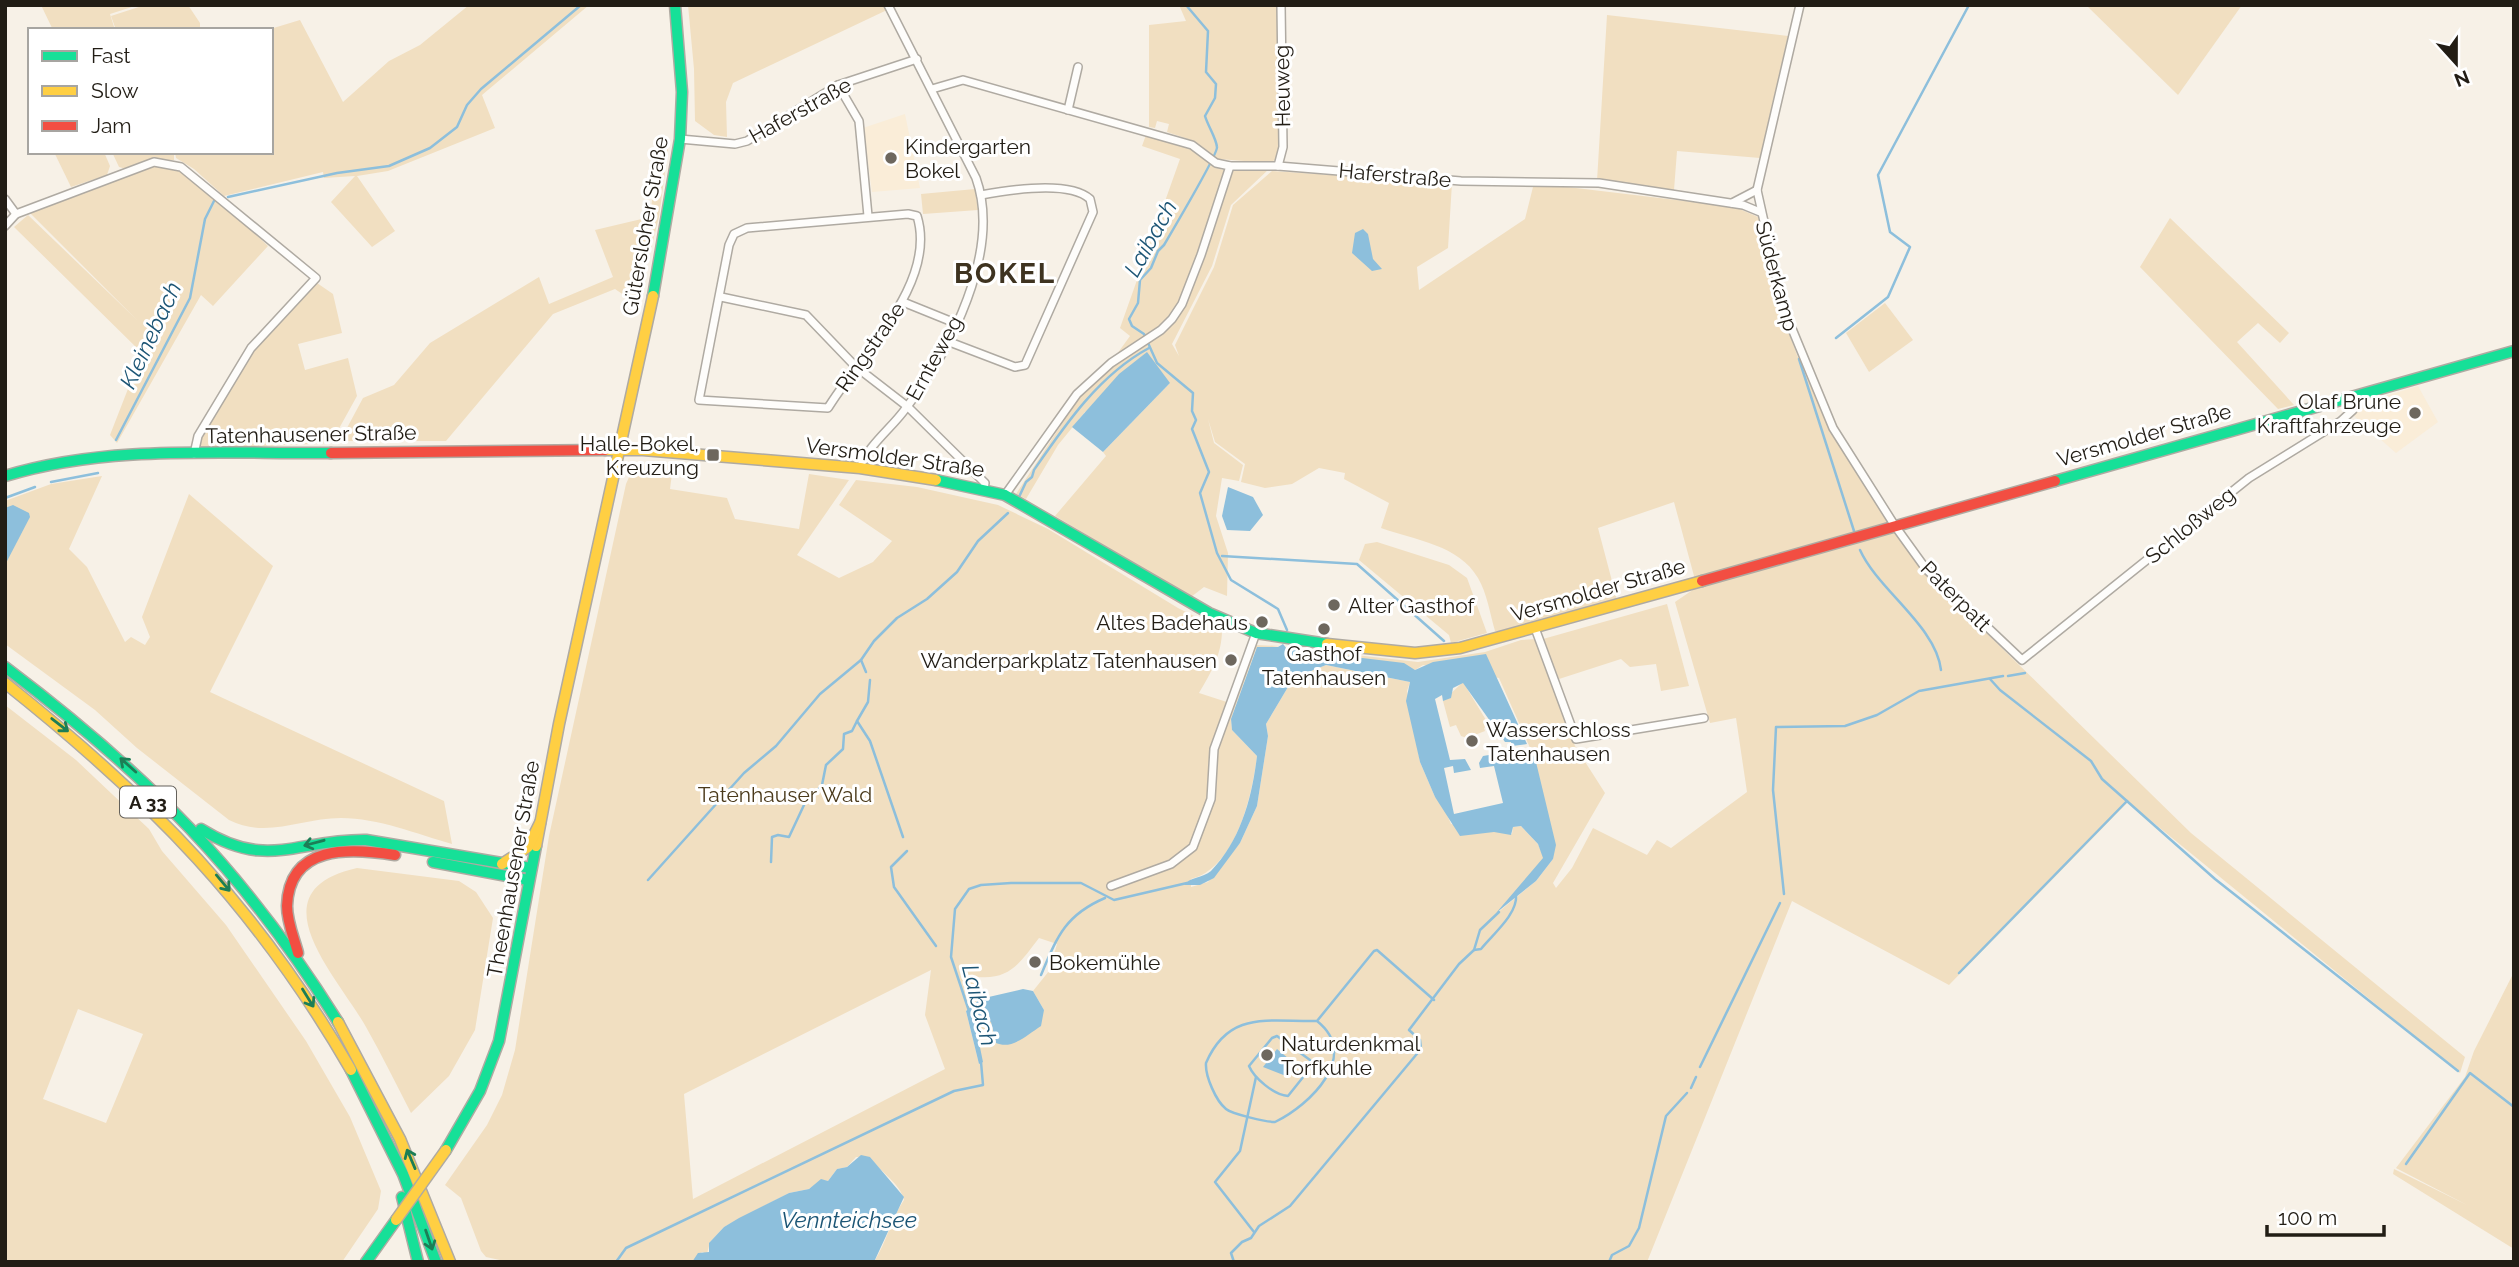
<svg xmlns="http://www.w3.org/2000/svg" width="2519" height="1267" viewBox="0 0 2519 1267" font-family="Raleway,sans-serif">
  <style>
    .built { fill: #faedd8 }
    .green { fill: #f1dfc1; fill-rule: evenodd }
    .water { fill: #8dbfdc }
    .lines { fill: none; stroke-linecap: round; stroke-linejoin: round }
    .stream { stroke: #8dbfdc; stroke-width: 2.5 }
    .street-casing { stroke: #afaaa2; stroke-width: 10 }
    .fast-casing { stroke: #afaaa2; stroke-width: 13 }
    .slow-casing { stroke: #afaaa2; stroke-width: 13 }
    .jam-casing { stroke: #afaaa2; stroke-width: 13 }
    .street { stroke: #fefdfb; stroke-width: 7 }
    .fast { stroke: #16e098; stroke-width: 10 }
    .slow { stroke: #ffcf43; stroke-width: 10 }
    .jam { stroke: #f24e42; stroke-width: 10 }
    .slow-bridge-casing { stroke: #afaaa2; stroke-width: 13; stroke-linecap: butt }
    .slow-bridge { stroke: #ffcf43; stroke-width: 10 }
    .oneway { stroke: #1c7e56 }
    .poi-dot { fill: #6d675e; stroke: #fff; stroke-width: 2.5 }
    .labels { text-anchor: middle; dominant-baseline: central; stroke-width: 6; stroke-linejoin: round; paint-order: stroke }
    .shield { fill: #fff; stroke: #64615b; stroke-width: 2 }
    .shield-label { font-size: 19px; font-weight: bold; fill: #221d15 }
    .street-label { font-size: 21px; fill: #221d15; stroke: #fff }
    .poi-label { font-size: 21px; fill: #221d15; stroke: #fff; text-anchor: start }
    .park-label { font-size: 21px; fill: #4b3a1b; stroke: #fff }
    .water-label { font-size: 23px; font-style: italic; fill: #1c5575; stroke: #fff }
    .district-label { font-size: 28px; font-weight: bold; letter-spacing: 2px; fill: #3e3320; stroke: #fff }
  </style>
  <rect width="100%" height="100%" fill="#f7f1e7"/>
  <g class="built">
    <path d="M905,114L920,188L872,192L863,128Z"/>
    <path d="M2418,386L2438,422L2396,453L2353,415L2359,404Z"/>
  </g>
  <g class="green">
    <path d="M41,5H138L110,14L115,30H53Z"/>
    <path d="M145,5H188L200,23V30H116L111,16Z"/>
    <path d="M469,5H589L482,95L495,128L388,171L357,176L395,231L372,247L331,202L355,176L324,178L323,172L224,196L194,169L176,158L175,152H271V30H267L300,20L343,102L389,61L420,45Z"/>
    <path d="M688,5H884L887,10L733,83L726,102L727,137L714,135L695,121L694,69Z"/>
    <path d="M1179,5H1278L1280,146L1278,158L1270,163L1218,159L1194,141L1167,132L1169,124L1157,121L1155,128L1149,127V25L1186,21Z"/>
    <path d="M2086,5H2242L2178,95Z"/>
    <path d="M1607,15L1788,36L1760,158L1677,151L1674,190L1597,181Z"/>
    <path d="M1146,135L1189,148L1222,170L1269,169L1231,205L1212,266L1172,344L1179,356L1175,345L1214,267L1233,205L1272,171L1452,183L1448,248L1417,267L1419,290L1525,219L1534,183L1735,207L1758,217L1774,263L1779,306L1797,355L1830,430L1887,519L1885,524L1896,534L1924,572L2191,833L2465,1057L2460,1073L2128,802L1949,985L1792,901L1647,1262H874C887,1241 891,1219 904,1200C901,1184 879,1171 870,1157H856L847,1167L837,1169L828,1181L821,1180L809,1189L789,1193L724,1227L710,1242L707,1254L702,1252L692,1262H509L486,1257L481,1251L461,1198L445,1185L487,1125L502,1095L515,1050L549,836L626,484L630,475L642,465H673L670,489L727,498L735,519L799,529L809,474L849,480L797,555L839,578L873,562L892,541L839,505L856,480L917,487L998,505L1048,529L1178,608L1222,630C1222,654 1211,673 1199,693L1233,704L1255,645L1280,646L1256,649L1231,719L1232,730L1257,756C1252,796 1236,868 1191,879V887L1208,882L1240,843L1257,806L1268,736L1266,724L1288,687L1301,675L1326,665L1410,682L1407,691L1420,762L1435,797L1444,808L1451,824L1512,834L1513,827L1521,826L1538,844L1544,858L1497,913L1536,881L1553,859L1535,759L1499,678L1423,665L1415,670L1285,647L1418,662L1485,652L1521,640L1536,639L1575,746L1605,793L1553,883L1556,888L1572,868L1593,828L1647,855L1657,840L1671,848L1747,792L1736,718L1710,723L1675,602L1697,587L1674,502L1598,528L1617,600L1503,631H1495C1490,614 1487,593 1478,578C1459,545 1415,540 1381,528L1389,503L1344,479L1345,473L1319,468L1292,484L1265,488L1241,482L1245,464L1215,442L1208,419L1214,443L1243,465L1239,481L1222,478L1216,516L1228,553L1227,596L1204,587L1191,597L1055,516L1106,456L1103,452L1170,383L1085,412L1058,445L1026,499L1016,494L1080,396L1120,360L1117,354L1130,336L1120,328L1180,159L1142,146ZM1039,938L1057,944L1049,971L1033,991L1044,1010L996,1043L991,1022L987,1019L975,1023L979,1064L966,1011L980,999L978,977C1011,980 1021,961 1039,938ZM931,970L925,1015L945,1069L693,1199L684,1094Z"/>
    <path d="M659,142H669L659,217L637,304L615,289L553,314L446,441H340L363,398L394,385L430,343L539,277L549,304L613,277L595,230L650,217Z"/>
    <path d="M54,152H104L110,166L107,175L71,187Z"/>
    <path d="M112,152H174V160C158,160 133,172 119,167Z"/>
    <path d="M152,166L179,168L213,194L268,246L213,306L201,295L117,443L110,435L142,353L14,227L28,215L137,320L29,212Z"/>
    <path d="M975,189L978,210L923,214L921,194Z"/>
    <path d="M2170,218L2289,333L2280,343L2258,323L2237,342L2294,405L2278,409L2140,267Z"/>
    <path d="M317,283L333,294L342,333L298,344L305,370L348,358L357,396L331,443L202,449L198,441L254,350Z"/>
    <path d="M1885,303L1913,340L1869,372L1846,333Z"/>
    <path d="M102,476L69,549L87,567L125,642L131,637L145,645L150,637L142,617L189,494L273,566L210,692L444,801L452,844C417,834 378,818 341,818C301,818 267,839 229,820L137,748L95,710L5,644V501L51,484Z"/>
    <path d="M1377,542L1449,565L1467,578L1487,633L1451,643L1449,635L1359,560L1365,544Z"/>
    <path d="M1667,604L1689,686L1661,691L1656,664L1630,667L1621,659L1559,679L1543,639Z"/>
    <path d="M1463,682L1489,725L1484,728L1485,731L1467,738L1461,736L1456,725L1450,727L1443,701Z"/>
    <path d="M5,705L76,760L149,829L162,851L226,925L306,1041L350,1117L381,1191L378,1209L342,1262H5ZM78,1009L143,1034L106,1123L43,1099Z"/>
    <path d="M357,868L459,881L476,892L493,918L475,1030L449,1076L411,1113C396,1084 382,1055 366,1027C337,976 253,891 357,868Z"/>
    <path d="M2514,972V1249L2393,1174L2394,1169L2467,1205L2396,1168L2465,1077L2474,1051Z"/>
  </g>
  <g class="water">
    <path d="M1363,229L1368,234L1373,259L1382,269L1372,271L1352,253L1355,233Z"/>
    <path d="M1147,352L1170,383L1103,452L1072,427L1119,374Z"/>
    <path d="M1228,487L1253,497L1263,515L1250,531L1227,530L1222,516Z"/>
    <path d="M13,505L29,513L30,517L5,565V508Z"/>
    <path d="M1283,644L1287,649L1404,663L1415,670L1433,662L1486,654L1527,744L1512,746L1511,742H1505L1463,683L1453,688L1451,698L1443,701L1442,695L1435,699L1450,760L1465,759L1471,770L1454,773L1453,766L1444,768L1454,814L1503,803L1494,766L1480,768L1479,763L1483,756L1501,753L1503,758L1513,756V752L1528,750L1535,758L1556,845L1553,859L1536,881L1496,913L1543,858L1538,844L1521,826L1513,827L1511,835L1494,832L1460,836L1435,797L1420,762L1406,701L1410,682L1326,665L1301,675L1288,687L1266,724L1268,736L1257,806L1240,843L1214,878L1200,885H1184C1189,877 1203,878 1211,871C1241,840 1252,797 1257,756L1232,730L1231,719L1257,647H1278Z"/>
    <path d="M1023,989L1033,991L1044,1010L1041,1026C1027,1035 1012,1050 996,1043L991,1022L987,1019L975,1023L983,1062L979,1064L966,1011L980,999Z"/>
    <path d="M1277,1049L1294,1063L1286,1076L1263,1067Z"/>
    <path d="M861,1155L870,1157L904,1197L874,1262H692L698,1253L709,1252V1243L724,1227L739,1218L789,1193L809,1189L821,1179L828,1181L837,1169L847,1167Z"/>
  </g>
  <g class="lines">
    <g class="stream">
      <path d="M1186,5L1208,31L1206,72L1216,84L1215,98L1205,116C1208,126 1216,138 1217,147C1218,154 1171,233 1164,245L1158,251L1151,268L1140,280L1138,303L1129,319L1132,326L1144,334L1157,363L1193,393L1192,411L1196,420L1192,429L1209,472L1200,493L1217,553L1231,580L1278,609L1287,630"/>
      <path d="M228,197L337,173L389,166L430,148L457,127L467,105L481,89L581,5"/>
      <path d="M1836,338L1888,297L1910,247L1890,232L1878,175L1969,5"/>
      <path d="M1799,359L1854,531"/>
      <path d="M116,440L190,298L205,219L214,201"/>
      <path d="M51,482L98,473"/>
      <path d="M1019,497L1026,482L1032,477L1034,470C1065,425 1099,375 1149,348"/>
      <path d="M5,498L35,487"/>
      <path d="M1860,550C1878,590 1936,626 1941,670"/>
      <path d="M1222,556L1357,564L1444,641"/>
      <path d="M866,672L861,660L874,641L897,618L927,599L957,572L978,541L1008,513"/>
      <path d="M2008,676L2025,673"/>
      <path d="M1990,679L2000,690L2091,761L2102,779L2215,879L2458,1071"/>
      <path d="M870,680L868,702L857,721L870,741L903,837"/>
      <path d="M907,851L891,867L894,887L936,946"/>
      <path d="M771,862L772,837L778,835L789,837L804,805L822,785L826,765L843,749L844,734L852,731L857,721"/>
      <path d="M648,880L744,773L776,746L820,694L861,660"/>
      <path d="M1784,894L1773,790L1776,727L1845,726L1877,715L1919,691L2003,676"/>
      <path d="M1474,950L1481,949C1492,935 1518,914 1516,895"/>
      <path d="M1959,973L2127,801"/>
      <path d="M1041,975C1057,937 1065,915 1105,898"/>
      <path d="M969,1011L951,957L955,909L969,889L981,885L1011,883H1081L1114,900L1187,883"/>
      <path d="M1317,1021C1361,1056 1310,1105 1275,1122C1266,1122 1232,1114 1226,1109C1216,1101 1205,1076 1206,1063C1229,1010 1268,1022 1317,1021L1374,951L1377,950L1434,1000"/>
      <path d="M1277,1036L1310,1060L1312,1066L1288,1096C1274,1095 1254,1078 1249,1066L1272,1038Z"/>
      <path d="M1700,1067L1780,903"/>
      <path d="M1691,1088L1696,1077"/>
      <path d="M2406,1164L2470,1073L2514,1107"/>
      <path d="M1254,1232L1215,1182L1240,1151L1256,1077"/>
      <path d="M616,1262L626,1248L954,1091L983,1085L981,1062"/>
      <path d="M1234,1262L1231,1253L1242,1242L1251,1238L1259,1226L1290,1206L1421,1049L1420,1040L1409,1030L1459,964L1474,950L1480,930L1499,912"/>
      <path d="M1609,1262L1612,1255L1629,1246L1639,1228L1666,1116L1687,1093"/>
    </g>
    <g class="street-casing">
      <g id="street">
        <path d="M1800,5L1757,190L1783,307L1833,428L1895,526L1926,569L2022,660L2249,478L2341,421L2353,410L2356,395"/>
        <path d="M838,85L859,121L868,216"/>
        <path d="M932,89L963,80L1192,145L1216,163L1230,166H1278L1461,181L1599,183L1743,205L1760,212"/>
        <path d="M1068,110L1078,67"/>
        <path d="M680,139L735,144L747,141L838,85L917,59"/>
        <path d="M1278,166L1283,147L1281,5"/>
        <path d="M5,199L16,214L154,162L181,167L316,278L251,348L198,436L194,454"/>
        <path d="M1732,203L1757,190"/>
        <path d="M908,214L917,216C938,283 860,355 828,408L699,400L729,245L734,234L747,228Z"/>
        <path d="M5,226L16,214"/>
        <path d="M721,297L806,315L855,366L908,407L985,483L984,489"/>
        <path d="M903,302L955,323"/>
        <path d="M947,341L1015,367L1025,365L1093,212L1090,199C1069,180 1008,190 981,195"/>
        <path d="M860,468C867,446 893,427 906,408C950,351 1002,251 976,178L888,5"/>
        <path d="M1005,495L1077,394L1111,363L1161,330L1172,319L1182,304L1201,255L1230,166"/>
        <path d="M1535,628L1576,739L1704,718"/>
        <path d="M1111,886L1171,864L1193,847L1211,799L1214,749L1256,633"/>
      </g>
    </g>
    <g class="fast-casing">
      <g id="fast">
        <path d="M653,296L680,139L682,92L675,5"/>
        <path d="M5,476C109,444 224,454 331,453"/>
        <path d="M936,480L1005,495L1209,613L1256,633L1327,644"/>
        <path d="M2055,481L2514,351"/>
        <path d="M5,667C147,774 244,871 338,1022"/>
        <path d="M201,829C268,871 296,839 366,840L531,868"/>
        <path d="M433,862L528,880"/>
        <path d="M351,1070L403,1174L436,1262"/>
        <path d="M446,1150L480,1091L499,1041L536,846"/>
        <path d="M402,1197L418,1262"/>
        <path d="M366,1262L396,1220"/>
      </g>
    </g>
    <g class="slow-casing">
      <g id="slow">
        <path d="M605,450H643L860,468L936,480"/>
        <path d="M1327,644L1415,653L1460,648L1702,581"/>
        <path d="M5,683C151,799 257,907 351,1070"/>
        <path d="M536,846L559,724L653,296"/>
        <path d="M502,864L528,847L540,823"/>
        <path d="M338,1022L400,1139L450,1262"/>
      </g>
    </g>
    <g class="jam-casing">
      <g id="jam">
        <path d="M331,453L605,450"/>
        <path d="M1702,581L2055,481"/>
        <path d="M298,953C294,938 287,922 287,906C289,844 350,848 395,855"/>
      </g>
    </g>
    <use href="#street" class="street"/>
    <use href="#fast" class="fast"/>
    <use href="#slow" class="slow"/>
    <use href="#jam" class="jam"/>
    <g class="slow-bridge-casing">
      <path id="slow-bridge" d="M396,1220L446,1150"/>
    </g>
    <use href="#slow-bridge" class="slow-bridge"/>
  </g>
  <defs><path id="oneway-shaft" d="M-6 0H5M1.5-3L5.5 0L1.5 3" fill="none" stroke-width="1.6" stroke-linecap="round" stroke-linejoin="round" transform="scale(1.75)"/></defs>
  <g class="oneway">
    <use href="#oneway-shaft" transform="translate(60 725) rotate(38)"/>
    <use href="#oneway-shaft" transform="translate(128 765) rotate(-138)"/>
    <use href="#oneway-shaft" transform="translate(314 843) rotate(165)"/>
    <use href="#oneway-shaft" transform="translate(223 883) rotate(50)"/>
    <use href="#oneway-shaft" transform="translate(308 998) rotate(58)"/>
    <use href="#oneway-shaft" transform="translate(411 1159) rotate(-113)"/>
    <use href="#oneway-shaft" transform="translate(429 1240) rotate(71)"/>
  </g>
  <g class="poi-dot">
    <circle cx="891" cy="158" r="7"/>
    <circle cx="2415" cy="413" r="7"/>
    <rect x="706" y="448" width="14" height="14" rx="3.5"/>
    <circle cx="1334" cy="605" r="7"/>
    <circle cx="1262" cy="622" r="7"/>
    <circle cx="1324" cy="629" r="7"/>
    <circle cx="1231" cy="660" r="7"/>
    <circle cx="1472" cy="741" r="7"/>
    <circle cx="1035" cy="962" r="7"/>
    <circle cx="1267" cy="1055" r="7"/>
  </g>
  <g class="labels">
    <rect class="shield" x="120" y="786.5" width="56" height="31" rx="5"/>
    <g class="shield-label">
      <text x="148" y="802">A 33</text>
    </g>
    <g class="street-label">
      <text transform="translate(1282 86) rotate(-91)">Heuweg</text>
      <text transform="translate(800 110) rotate(-29)">Haferstraße</text>
      <text transform="translate(1395 175) rotate(5)">Haferstraße</text>
      <text transform="translate(645 226) rotate(-80)">Gütersloher Straße</text>
      <text transform="translate(1777 276) rotate(75)">Süderkamp</text>
      <text transform="translate(870 347) rotate(-55)">Ringstraße</text>
      <text transform="translate(934 358) rotate(-61)">Ernteweg</text>
      <text transform="translate(311 434) rotate(-1)">Tatenhausener Straße</text>
      <text transform="translate(2144 435) rotate(-16)">Versmolder Straße</text>
      <text transform="translate(895 457) rotate(8)">Versmolder Straße</text>
      <text transform="translate(2190 525) rotate(-39)">Schloßweg</text>
      <text transform="translate(1598 590) rotate(-16)">Versmolder Straße</text>
      <text transform="translate(1956 596) rotate(45)">Paterpatt</text>
      <text transform="translate(513 869) rotate(-80)">Theenhausener Straße</text>
    </g>
    <g class="poi-label">
      <text x="905" y="146">Kindergarten<tspan x="905" dy="24">Bokel</tspan></text>
      <text x="2401" y="401" text-anchor="end">Olaf Brune<tspan x="2401" dy="24">Kraftfahrzeuge</tspan></text>
      <text x="699" y="443" text-anchor="end">Halle-Bokel,<tspan x="699" dy="24">Kreuzung</tspan></text>
      <text x="1348" y="605">Alter Gasthof</text>
      <text x="1248" y="622" text-anchor="end">Altes Badehaus</text>
      <text x="1324" y="653" text-anchor="middle">Gasthof<tspan x="1324" dy="24">Tatenhausen</tspan></text>
      <text x="1217" y="660" text-anchor="end">Wanderparkplatz Tatenhausen</text>
      <text x="1486" y="729">Wasserschloss<tspan x="1486" dy="24">Tatenhausen</tspan></text>
      <text x="1049" y="962">Bokemühle</text>
      <text x="1281" y="1043">Naturdenkmal<tspan x="1281" dy="24">Torfkuhle</tspan></text>
    </g>
    <g class="park-label">
      <text x="785" y="794">Tatenhauser Wald</text>
    </g>
    <g class="water-label">
      <text transform="translate(1150 238) rotate(-61)">Laibach</text>
      <text transform="translate(150 335) rotate(-65)">Kleinebach</text>
      <text transform="translate(980 1005) rotate(76)">Laibach</text>
      <text x="849" y="1219">Vennteichsee</text>
    </g>
    <g class="district-label">
      <text x="1005" y="273">BOKEL</text>
    </g>
  </g>
  <rect width="2519" height="1267" fill="none" stroke="#221d15" stroke-width="14"/>
  <rect x="28" y="28" width="245" height="126" fill="#ffffff" stroke="#a7a5a1" stroke-width="2"/>
  <rect x="42" y="51" width="35" height="10" fill="#16e098" stroke="#a7a5a1" stroke-width="2"/>
  <text x="91" y="63" font-size="21" fill="#221d15">Fast</text>
  <rect x="42" y="86" width="35" height="10" fill="#ffcf43" stroke="#a7a5a1" stroke-width="2"/>
  <text x="91" y="98" font-size="21" fill="#221d15">Slow</text>
  <rect x="42" y="121" width="35" height="10" fill="#f24e42" stroke="#a7a5a1" stroke-width="2"/>
  <text x="91" y="133" font-size="21" fill="#221d15">Jam</text>
  <g transform="translate(2456 63) rotate(159)" stroke="#ffffff" stroke-width="5" paint-order="stroke">
  <path d="M0-5L12 26L0 18L-12 26Z" fill="#221d15"/>
  <text y="-10" font-size="19" font-weight="bold" text-anchor="middle" fill="#221d15">N</text>
  </g>
  <path d="M2267 1225v10h117v-10" fill="none" stroke="#221d15" stroke-width="3.5"/>
  <text x="2278" y="1225" font-size="21" fill="#221d15" stroke="#ffffff" stroke-width="5" paint-order="stroke">100 m</text>
</svg>
